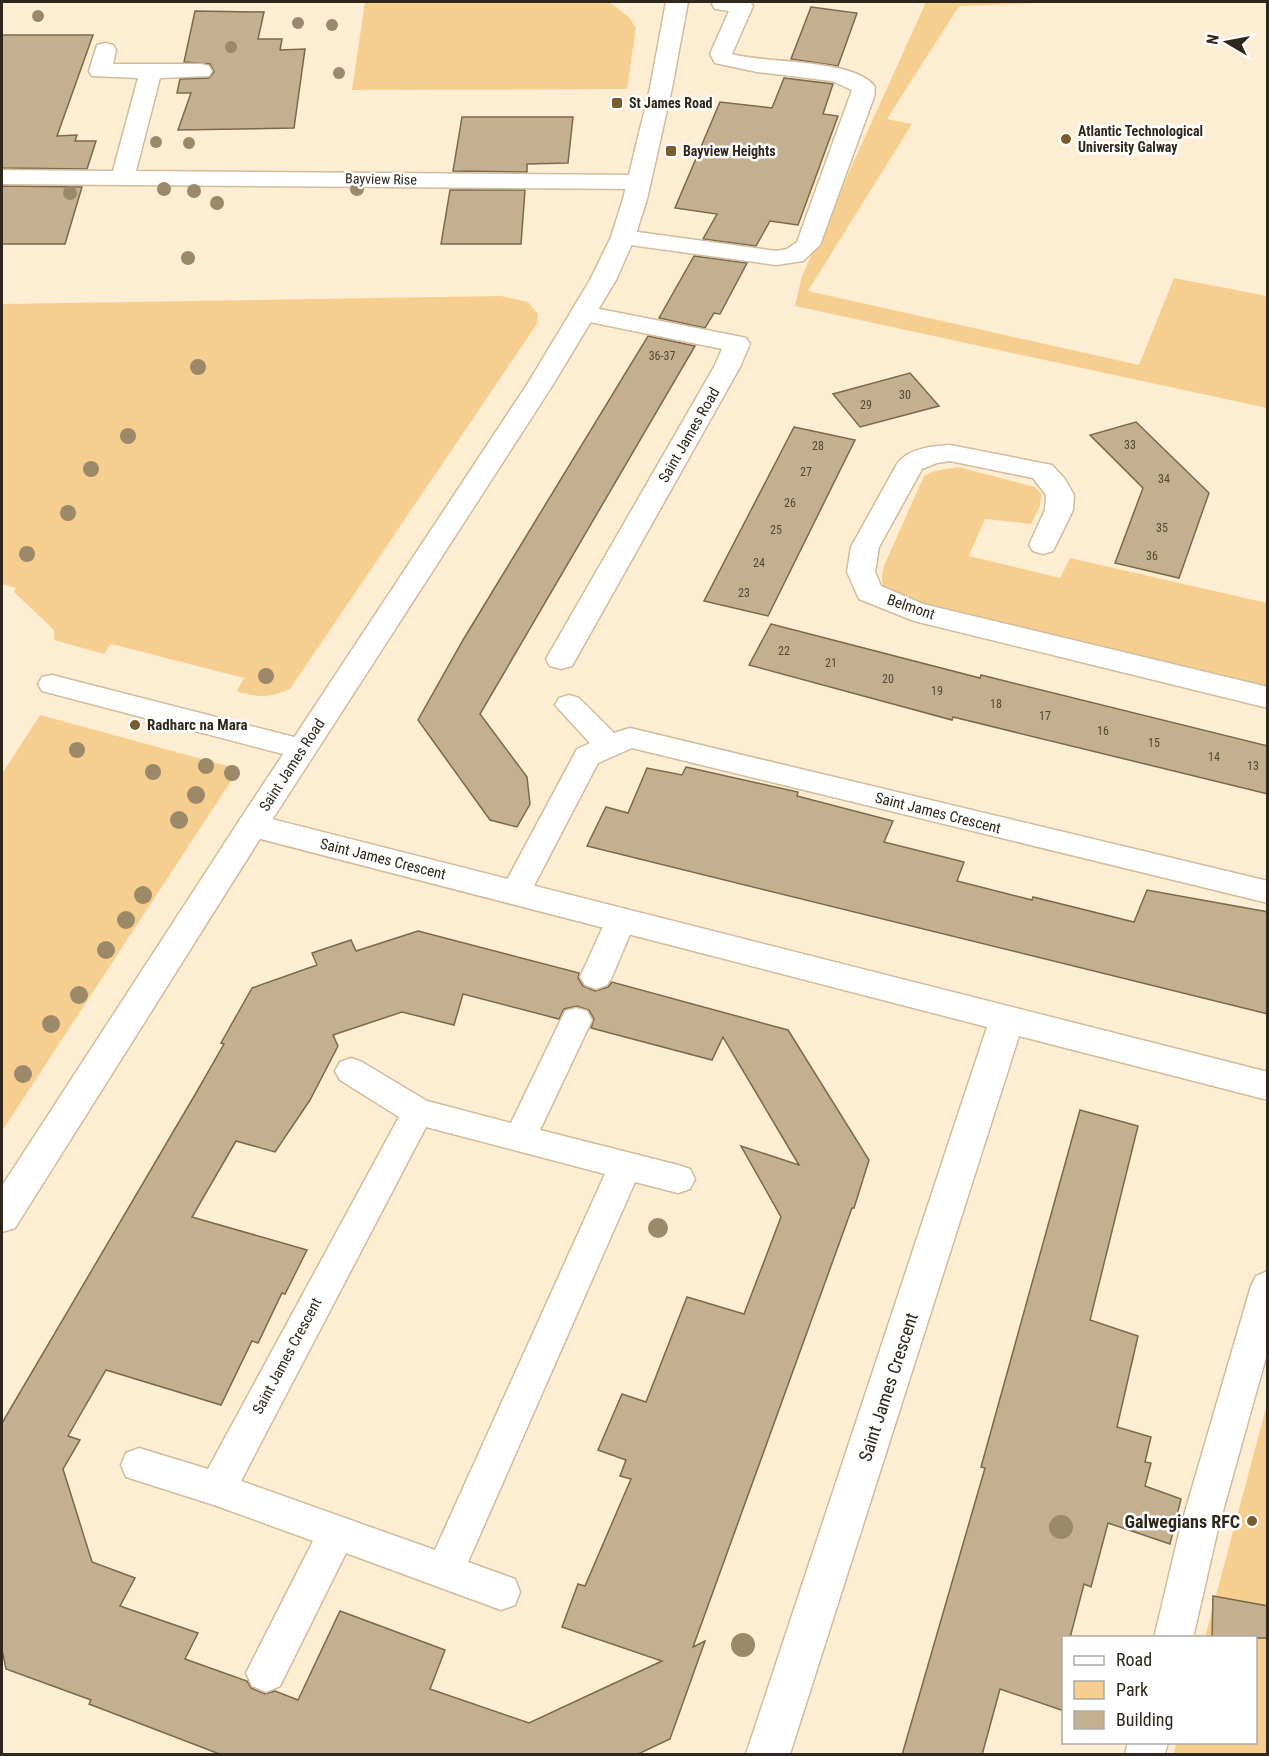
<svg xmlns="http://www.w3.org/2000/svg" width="1269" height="1756" viewBox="0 0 1269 1756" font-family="'Roboto Condensed',sans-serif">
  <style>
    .green { fill: #f6cf90 }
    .building { fill: #c4b090; stroke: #7b694b; stroke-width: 1.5; fill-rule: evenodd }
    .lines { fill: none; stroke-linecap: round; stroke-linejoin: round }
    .lane-casing { stroke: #d1bc9c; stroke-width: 3 }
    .street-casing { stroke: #d1bc9c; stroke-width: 3 }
    .secondary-casing { stroke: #d1bc9c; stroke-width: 3 }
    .lane { fill: #fff; fill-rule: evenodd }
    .street { fill: #fff; fill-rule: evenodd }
    .secondary { fill: #fff; fill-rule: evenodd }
    .tree { fill: #9c896a }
    .poi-dot { fill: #775c2e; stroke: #fff; stroke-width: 2 }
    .labels { text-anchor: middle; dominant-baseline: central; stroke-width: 5; stroke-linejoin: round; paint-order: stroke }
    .number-label { font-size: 12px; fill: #544938 }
    .far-poi-label { font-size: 14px; font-weight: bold; fill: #2f271b; stroke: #fff; text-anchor: start }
    .far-street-label { font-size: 14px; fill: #2f271b; stroke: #fff }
    .street-label { font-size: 15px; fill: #2f271b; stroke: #fff }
    .poi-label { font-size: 15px; font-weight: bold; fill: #2f271b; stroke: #fff; text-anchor: start }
    .near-street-label { font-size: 18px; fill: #2f271b; stroke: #fff }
    .near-poi-label { font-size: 18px; font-weight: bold; fill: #2f271b; stroke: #fff; text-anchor: end }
  </style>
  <rect width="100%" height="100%" fill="#fdedd2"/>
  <g class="green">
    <path d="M365,2H609L629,17L636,28L627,89L352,90Z"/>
    <path d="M926,2H1061L959,6L887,119L912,124L808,291L1139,365L1174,278L1267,296V408L795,306L802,276Z"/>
    <path d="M501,296L528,302L538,314L537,324L290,689C272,698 256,698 237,691L244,678L111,644L104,654L54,640V630L14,592L16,588L2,584V304Z"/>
    <path d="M958,467L1035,487L1042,494L1040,506L1031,524L985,519L969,556L1060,578L1070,558L1267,603V686L906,600C887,591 877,589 884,566L924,476L934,471Z"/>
    <path d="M40,715L239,769L2,1131V774Z"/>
    <path d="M1267,1404V1754H1174L1176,1743L1256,1742V1638L1205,1637Z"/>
  </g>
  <g class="building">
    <path d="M811,7L857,13L838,66L791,59Z"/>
    <path d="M195,11L264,12L258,39H282L280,50L305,49L294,128L178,130L191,93H177L180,79L209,78L214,72L210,64L184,62Z"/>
    <path d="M2,35H93L57,136L77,135L75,141H96L87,169L2,168Z"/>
    <path d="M784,78L833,84L823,114L838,116L798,225L770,221L756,246L703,239L717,214L675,208L720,102L772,108Z"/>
    <path d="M462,117H573L568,163L527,164V172L453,171Z"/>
    <path d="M2,186L82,187L65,244H2Z"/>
    <path d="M450,190H525L521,244H441Z"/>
    <path d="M694,256L747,263L720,314L714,313L705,328L659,318Z"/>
    <path d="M648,336L695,346L480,714L527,777L530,804L517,827L490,820L418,720L463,640Z"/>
    <path d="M910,373L939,406L860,427L833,394Z"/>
    <path d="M1136,422L1209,493L1179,578L1115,563L1143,488L1090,435Z"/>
    <path d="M794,427L855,440L768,616L704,601Z"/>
    <path d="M771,624L980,678L981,675L1268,746V794L953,717L952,720L749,665Z"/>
    <path d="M686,767L798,792L797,796L893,821L884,842L964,862L957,881L1032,900L1033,897L1134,922L1147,890L1268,912V1014L587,846L606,807L628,813L647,768L682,775Z"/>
    <path d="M418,931L579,973L578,978L583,986L595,991L608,987L612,982L788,1030L869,1160L854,1208H852L693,1647L705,1641L670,1739L636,1755H222L89,1704L91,1700L6,1669L2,1650V1423L196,1093L224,1044L221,1043L252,988L317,965L312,953L351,940L356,951ZM463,994L559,1019L564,1009L577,1006L589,1010L594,1019L591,1028L712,1060L723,1037L799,1165L741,1146L781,1217L744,1314L687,1297L646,1402L622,1394L598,1450L626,1460L620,1476L631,1479L585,1586L578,1584L562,1627L662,1661L529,1723L430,1689L445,1650L340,1611L298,1700L275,1691L265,1694L251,1688L247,1681L185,1659L198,1633L120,1606L135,1578L92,1562L63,1469L80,1440L68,1436L106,1370L221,1405L252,1341L258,1343L282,1293L285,1294L307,1250L192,1217L236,1141L275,1152L310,1100L338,1046L333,1035L402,1012L454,1025Z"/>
    <path d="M1080,1110L1138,1126L1090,1320L1138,1336L1117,1427L1151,1437L1145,1462L1151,1463L1145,1486L1181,1499L1170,1544L1108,1523L1091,1587L1084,1584L1070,1638H1064V1711L1000,1689L982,1755H902L985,1468L981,1467Z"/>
    <path d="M1213,1596L1268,1606V1638H1212Z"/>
  </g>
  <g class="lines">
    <g class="lane-casing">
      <g id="lane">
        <path d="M52,675L302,739L312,742L316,749L312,756L302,759L42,691L38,684L42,677Z"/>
        <path d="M569,695L579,698L614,733L630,728L1268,881V903L632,748L598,763L526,901L515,904L504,901L500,893L577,749L590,743L555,705L559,698Z"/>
        <path d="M621,909L632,912L636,920L612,977L607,985L596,989L585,985L580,977L606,920L610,912Z"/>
        <path d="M576,1008L587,1011L592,1020L540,1130L678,1165L690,1169L695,1179L690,1189L678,1193L635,1182L468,1562L515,1579L520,1592L515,1605L501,1610L346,1553L280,1686L266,1692L252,1686L246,1673L313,1541L217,1506L126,1477L121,1465L126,1453L139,1448L208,1469L399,1117L340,1080L335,1071L340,1062L351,1058L362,1062L427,1101L511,1123L565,1011ZM426,1127L605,1174L435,1550L241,1481Z"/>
        <path d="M1268,1271V1350L1218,1529L1193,1638H1154L1180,1529L1251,1286L1256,1276Z"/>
        <path d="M1128,1742H1168L1165,1754H1125Z"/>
      </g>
    </g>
    <g class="street-casing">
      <g id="street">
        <path d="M714,2H750L753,6L732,54C766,64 855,58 875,87L874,97L820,245L803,261L776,265L623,244L614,242L611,237L614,232L623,230L776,251L787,249L797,242L852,90L832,81L757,72L715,63L710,54L729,11L715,9L712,4Z"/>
        <path d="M105,43L113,45L116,50L113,64H201L209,66L212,71L209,76L160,78L136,171L639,175L647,177L651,182L647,187L639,189L2,184V170L113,171L138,78L92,76L89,71L97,45Z"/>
        <path d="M584,306L737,336L746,338L750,344L740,367L576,659L572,666L561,669L550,666L546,659L714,367L722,349L575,319L571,314L575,309Z"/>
        <path d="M950,445L1052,465L1064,478L1074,495L1073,510L1053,551L1043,554L1033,551L1029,545L1045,510L1046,495L1033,478L950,461L937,463L922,469L879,547L875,572L881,586L923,604L1268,687V708L914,621L859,599L847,572L851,547L897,464C908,448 933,446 950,445Z"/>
        <path d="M252,814L1268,1072V1100L1019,1036L790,1754H746L987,1027L241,834L236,826L241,818Z"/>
      </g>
    </g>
    <g class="secondary-casing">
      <path id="secondary" d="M666,2H688L672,88L647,199L635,237L616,280L554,383L263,834L15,1228L2,1232V1186L241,818L528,383L590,280L611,237L623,199L650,88Z"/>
    </g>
    <use href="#lane" class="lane"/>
    <use href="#street" class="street"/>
    <use href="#secondary" class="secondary"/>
  </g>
  <g class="tree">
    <circle cx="38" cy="16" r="6"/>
    <circle cx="298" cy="23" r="6"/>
    <circle cx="332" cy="25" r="6"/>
    <circle cx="231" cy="47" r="6"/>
    <circle cx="339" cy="73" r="6"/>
    <circle cx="156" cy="142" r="6"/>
    <circle cx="189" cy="143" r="6"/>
    <circle cx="164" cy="189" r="7"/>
    <circle cx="357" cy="189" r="7"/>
    <circle cx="194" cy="191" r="7"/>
    <circle cx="70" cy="193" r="7"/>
    <circle cx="217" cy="203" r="7"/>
    <circle cx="188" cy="258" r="7"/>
    <circle cx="198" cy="367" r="8"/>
    <circle cx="128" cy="436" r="8"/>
    <circle cx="91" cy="469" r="8"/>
    <circle cx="68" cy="513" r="8"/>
    <circle cx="27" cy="554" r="8"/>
    <circle cx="266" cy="676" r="8"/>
    <circle cx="77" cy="750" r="8"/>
    <circle cx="206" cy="766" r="8"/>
    <circle cx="153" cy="772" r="8"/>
    <circle cx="232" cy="773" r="8"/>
    <circle cx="196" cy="795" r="9"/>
    <circle cx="179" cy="820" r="9"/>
    <circle cx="143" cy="895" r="9"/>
    <circle cx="126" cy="920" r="9"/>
    <circle cx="106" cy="950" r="9"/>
    <circle cx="79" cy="995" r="9"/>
    <circle cx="51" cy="1024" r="9"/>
    <circle cx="23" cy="1074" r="9"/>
    <circle cx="658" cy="1228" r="10"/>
    <circle cx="1061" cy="1527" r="12"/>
    <circle cx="743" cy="1645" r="12"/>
  </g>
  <g class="poi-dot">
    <rect x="611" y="97" width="12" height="12" rx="3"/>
    <circle cx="1066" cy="139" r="6"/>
    <rect x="665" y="145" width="12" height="12" rx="3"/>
    <circle cx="135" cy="725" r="6"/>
    <circle cx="1252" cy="1521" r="6"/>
  </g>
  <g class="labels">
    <g class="number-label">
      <text x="662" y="356">36-37</text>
      <text x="905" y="395">30</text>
      <text x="866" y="405">29</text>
      <text x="1130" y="445">33</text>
      <text x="818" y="446">28</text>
      <text x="806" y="472">27</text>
      <text x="1164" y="479">34</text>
      <text x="790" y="503">26</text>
      <text x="1162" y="528">35</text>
      <text x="776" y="530">25</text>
      <text x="1152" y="556">36</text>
      <text x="759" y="563">24</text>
      <text x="744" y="593">23</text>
      <text x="784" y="651">22</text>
      <text x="831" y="663">21</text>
      <text x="888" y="679">20</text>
      <text x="937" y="691">19</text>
      <text x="996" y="704">18</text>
      <text x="1045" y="716">17</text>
      <text x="1103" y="731">16</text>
      <text x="1154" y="743">15</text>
      <text x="1214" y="757">14</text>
      <text x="1253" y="766">13</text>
    </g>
    <g class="far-poi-label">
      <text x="629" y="103">St James Road</text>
      <text x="1078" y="131">Atlantic Technological<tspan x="1078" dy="16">University Galway</tspan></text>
      <text x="683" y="151">Bayview Heights</text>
    </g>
    <g class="far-street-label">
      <text transform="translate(381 179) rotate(1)">Bayview Rise</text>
    </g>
    <g class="street-label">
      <text transform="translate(689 435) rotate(-60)">Saint James Road</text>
      <text transform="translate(911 607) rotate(19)">Belmont</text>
      <text transform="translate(292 765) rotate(-57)">Saint James Road</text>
      <text transform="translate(938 813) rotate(14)">Saint James Crescent</text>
      <text transform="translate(383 859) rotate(14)">Saint James Crescent</text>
      <text transform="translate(287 1356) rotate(-62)">Saint James Crescent</text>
    </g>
    <g class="poi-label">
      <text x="147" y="725">Radharc na Mara</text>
    </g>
    <g class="near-street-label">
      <text transform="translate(888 1387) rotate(-72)">Saint James Crescent</text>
    </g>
    <g class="near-poi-label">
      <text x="1240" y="1521">Galwegians RFC</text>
    </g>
  </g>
  <rect width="1269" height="1756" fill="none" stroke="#2f271b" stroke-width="6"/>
  <rect x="1062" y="1636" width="195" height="108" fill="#ffffff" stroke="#aca9a4" stroke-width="1.5"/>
  <rect x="1074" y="1656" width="30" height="9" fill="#ffffff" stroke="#aca9a4" stroke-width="1.5"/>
  <text x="1116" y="1666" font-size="18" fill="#2f271b">Road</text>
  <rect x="1074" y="1681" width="30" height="18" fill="#f6cf90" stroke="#aca9a4" stroke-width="1.5"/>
  <text x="1116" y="1696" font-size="18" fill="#2f271b">Park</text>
  <rect x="1074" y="1711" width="30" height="18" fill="#c4b090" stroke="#aca9a4" stroke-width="1.5"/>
  <text x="1116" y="1726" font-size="18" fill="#2f271b">Building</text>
  <g transform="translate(1227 42) rotate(280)" stroke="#ffffff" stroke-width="4.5" paint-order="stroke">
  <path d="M0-4.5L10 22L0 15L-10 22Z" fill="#2f271b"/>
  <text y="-9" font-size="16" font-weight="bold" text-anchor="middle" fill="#2f271b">N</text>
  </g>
</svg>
